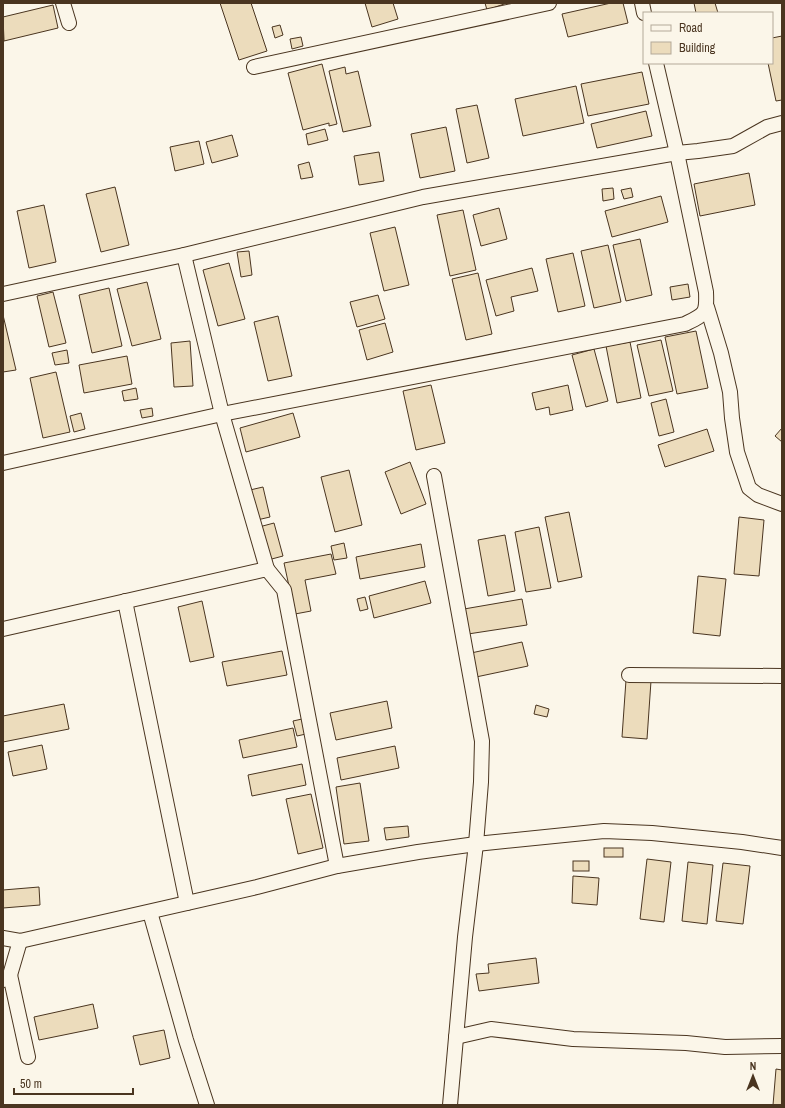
<svg xmlns="http://www.w3.org/2000/svg" width="785" height="1108" viewBox="0 0 785 1108" font-family="'Archivo Narrow',sans-serif">
  <style>
    .building { fill: #ecdcbc; stroke: #4a3520 }
    .lines { fill: none; stroke-linecap: round; stroke-linejoin: round }
    .minor-casing { stroke: #4a3520; stroke-width: 16 }
    .minor { stroke: #fbf6e9; stroke-width: 14 }
  </style>
  <rect width="100%" height="100%" fill="#fbf6e9"/>
  <g class="building">
    <path d="M220,3H251L267,51L239,60Z"/>
    <path d="M365,3H393L398,19L372,27Z"/>
    <path d="M485,3H507L487,10Z"/>
    <path d="M611,3H623L628,23L568,37L562,14Z"/>
    <path d="M694,3H715L718,13H696Z"/>
    <path d="M53,5L58,28L4,41L3,17Z"/>
    <path d="M280,25L283,35L275,38L272,27Z"/>
    <path d="M782,36V100L776,101L768,63H772V38Z"/>
    <path d="M301,37L303,46L292,49L290,39Z"/>
    <path d="M322,64L337,124L329,126V123L303,130L288,73Z"/>
    <path d="M345,67L346,74L358,71L371,126L343,132L329,71Z"/>
    <path d="M642,72L649,104L588,116L581,84Z"/>
    <path d="M576,86L584,123L523,136L515,99Z"/>
    <path d="M477,105L489,158L467,163L456,109Z"/>
    <path d="M646,111L652,136L597,148L591,124Z"/>
    <path d="M446,127L455,171L420,178L411,134Z"/>
    <path d="M325,129L328,140L308,145L306,134Z"/>
    <path d="M232,135L238,156L212,163L206,142Z"/>
    <path d="M199,141L204,164L175,171L170,147Z"/>
    <path d="M379,152L384,181L359,185L354,156Z"/>
    <path d="M309,162L313,177L301,179L298,165Z"/>
    <path d="M749,173L755,205L700,216L694,184Z"/>
    <path d="M115,187L129,245L101,252L86,194Z"/>
    <path d="M613,188L614,199L603,201L602,189Z"/>
    <path d="M631,188L633,197L624,199L621,190Z"/>
    <path d="M661,196L668,222L612,237L605,211Z"/>
    <path d="M44,205L56,262L29,268L17,211Z"/>
    <path d="M499,208L507,239L481,246L473,215Z"/>
    <path d="M463,210L476,270L450,276L437,215Z"/>
    <path d="M395,227L409,285L384,291L370,233Z"/>
    <path d="M640,239L652,295L626,301L613,245Z"/>
    <path d="M608,245L621,302L594,308L581,251Z"/>
    <path d="M249,251L252,275L241,277L237,252Z"/>
    <path d="M573,253L585,306L558,312L546,259Z"/>
    <path d="M229,263L245,319L218,326L203,270Z"/>
    <path d="M532,268L538,291L511,297L514,311L496,316L486,280Z"/>
    <path d="M478,273L492,334L466,340L452,279Z"/>
    <path d="M147,282L161,339L132,346L117,289Z"/>
    <path d="M688,284L690,297L672,300L670,287Z"/>
    <path d="M109,288L122,346L92,353L79,295Z"/>
    <path d="M53,292L66,343L49,347L37,296Z"/>
    <path d="M378,295L385,319L357,327L350,302Z"/>
    <path d="M3,315L16,370L3,372Z"/>
    <path d="M278,316L292,376L268,381L254,322Z"/>
    <path d="M385,323L393,352L367,360L359,330Z"/>
    <path d="M696,331L708,388L677,394L665,337Z"/>
    <path d="M661,340L673,391L649,396L637,345Z"/>
    <path d="M190,341L193,386L174,387L171,343Z"/>
    <path d="M630,342L641,398L617,403L606,346Z"/>
    <path d="M594,349L608,401L586,407L572,355Z"/>
    <path d="M67,350L69,363L55,365L52,353Z"/>
    <path d="M127,356L132,384L84,393L79,365Z"/>
    <path d="M56,372L70,432L43,438L30,378Z"/>
    <path d="M431,385L445,443L416,450L403,391Z"/>
    <path d="M568,385L573,410L550,415L549,407L536,410L532,393Z"/>
    <path d="M136,388L138,399L124,401L122,391Z"/>
    <path d="M666,399L674,432L659,436L651,403Z"/>
    <path d="M152,408L153,416L142,418L140,410Z"/>
    <path d="M81,413L85,429L74,432L70,416Z"/>
    <path d="M293,413L300,437L246,452L240,428Z"/>
    <path d="M782,428V442L775,436Z"/>
    <path d="M707,429L714,451L665,467L658,445Z"/>
    <path d="M410,462L426,504L401,514L385,472Z"/>
    <path d="M349,470L362,525L335,532L321,477Z"/>
    <path d="M263,487L270,517L257,520L250,490Z"/>
    <path d="M569,512L582,577L558,582L545,517Z"/>
    <path d="M739,517L764,520L759,576L734,574Z"/>
    <path d="M274,523L283,556L268,560L259,527Z"/>
    <path d="M539,527L551,588L526,592L515,532Z"/>
    <path d="M505,535L515,591L488,596L478,540Z"/>
    <path d="M344,543L347,558L334,560L331,546Z"/>
    <path d="M421,544L425,567L360,579L356,557Z"/>
    <path d="M331,554L336,574L305,580L311,611L295,614L284,563Z"/>
    <path d="M698,576L726,579L720,636L693,633Z"/>
    <path d="M425,581L431,603L374,618L369,596Z"/>
    <path d="M365,597L368,609L360,611L357,599Z"/>
    <path d="M522,599L527,625L468,634L464,609Z"/>
    <path d="M202,601L214,657L190,662L178,607Z"/>
    <path d="M522,642L528,666L476,677L471,653Z"/>
    <path d="M282,651L287,675L227,686L222,662Z"/>
    <path d="M626,680L651,681L647,739L622,737Z"/>
    <path d="M387,701L392,728L336,740L330,713Z"/>
    <path d="M64,704L69,729L3,742V716Z"/>
    <path d="M536,705L549,709L547,717L534,714Z"/>
    <path d="M302,719L306,734L297,736L293,721Z"/>
    <path d="M293,728L297,747L243,758L239,740Z"/>
    <path d="M42,745L47,769L13,776L8,752Z"/>
    <path d="M395,746L399,768L341,780L337,758Z"/>
    <path d="M302,764L306,785L252,796L248,775Z"/>
    <path d="M360,783L369,841L344,844L336,787Z"/>
    <path d="M311,794L323,848L298,854L286,799Z"/>
    <path d="M408,826L409,837L386,840L384,828Z"/>
    <rect x="604" y="848" width="19" height="9"/>
    <path d="M647,859L671,862L664,922L640,919Z"/>
    <rect x="573" y="861" width="16" height="10"/>
    <path d="M688,862L713,865L707,924L682,921Z"/>
    <path d="M723,863L750,866L743,924L716,921Z"/>
    <path d="M573,876L599,878L597,905L572,903Z"/>
    <path d="M39,887L40,905L3,908V890Z"/>
    <path d="M536,958L539,983L479,991L476,974L489,973L488,964Z"/>
    <path d="M93,1004L98,1028L39,1040L34,1017Z"/>
    <path d="M164,1030L170,1058L140,1065L133,1036Z"/>
    <path d="M776,1069L782,1070V1105H773Z"/>
  </g>
  <g class="lines">
    <g class="minor-casing">
      <g id="minor">
        <path d="M63,3L69,23"/>
        <path d="M642,3L644,13"/>
        <path d="M254,67L549,3"/>
        <path d="M184,255L222,414L267,569"/>
        <path d="M3,294L184,255L423,197L677,153L698,151L733,146L767,127L782,123"/>
        <path d="M707,307L721,353L730,392L732,418L737,452L749,488L758,495L782,504"/>
        <path d="M3,463L222,414L685,324C705,314 707,314 706,292L677,153L656,63"/>
        <path d="M434,476L482,741L481,782L476,844L465,937L450,1105"/>
        <path d="M125,601L187,903"/>
        <path d="M3,629L267,569L284,590L337,866"/>
        <path d="M629,675L782,676"/>
        <path d="M150,912L186,1040L207,1105"/>
        <path d="M3,938L20,941L257,887L337,866L418,852L476,844L604,831L652,833L742,842L782,848"/>
        <path d="M10,975L28,1057"/>
        <path d="M3,980L10,975L20,941"/>
        <path d="M456,1037L491,1029L573,1039L686,1043L725,1047L782,1046"/>
      </g>
    </g>
    <use href="#minor" class="minor"/>
  </g>
  <rect width="785" height="1108" fill="none" stroke="#4a3520" stroke-width="8"/>
  <rect x="643" y="12" width="130" height="52" fill="#fbf6e9" stroke="#b4a999"/>
  <rect x="651" y="25" width="20" height="6" fill="#fbf6e9" stroke="#b4a999"/>
  <text x="679" y="32" font-size="12" fill="#4a3520">Road</text>
  <rect x="651" y="42" width="20" height="12" fill="#ecdcbc" stroke="#b4a999"/>
  <text x="679" y="52" font-size="12" fill="#4a3520">Building</text>
  <g transform="translate(753 1076)" stroke="#fbf6e9" stroke-width="3" paint-order="stroke">
  <path d="M0-3L7 15L0 10L-7 15Z" fill="#4a3520"/>
  <text y="-6" font-size="11" font-weight="bold" text-anchor="middle" fill="#4a3520">N</text>
  </g>
  <path d="M14 1088v6h119v-6" fill="none" stroke="#4a3520" stroke-width="2"/>
  <text x="20" y="1088" font-size="12" fill="#4a3520" stroke="#fbf6e9" stroke-width="3" paint-order="stroke">50 m</text>
</svg>
